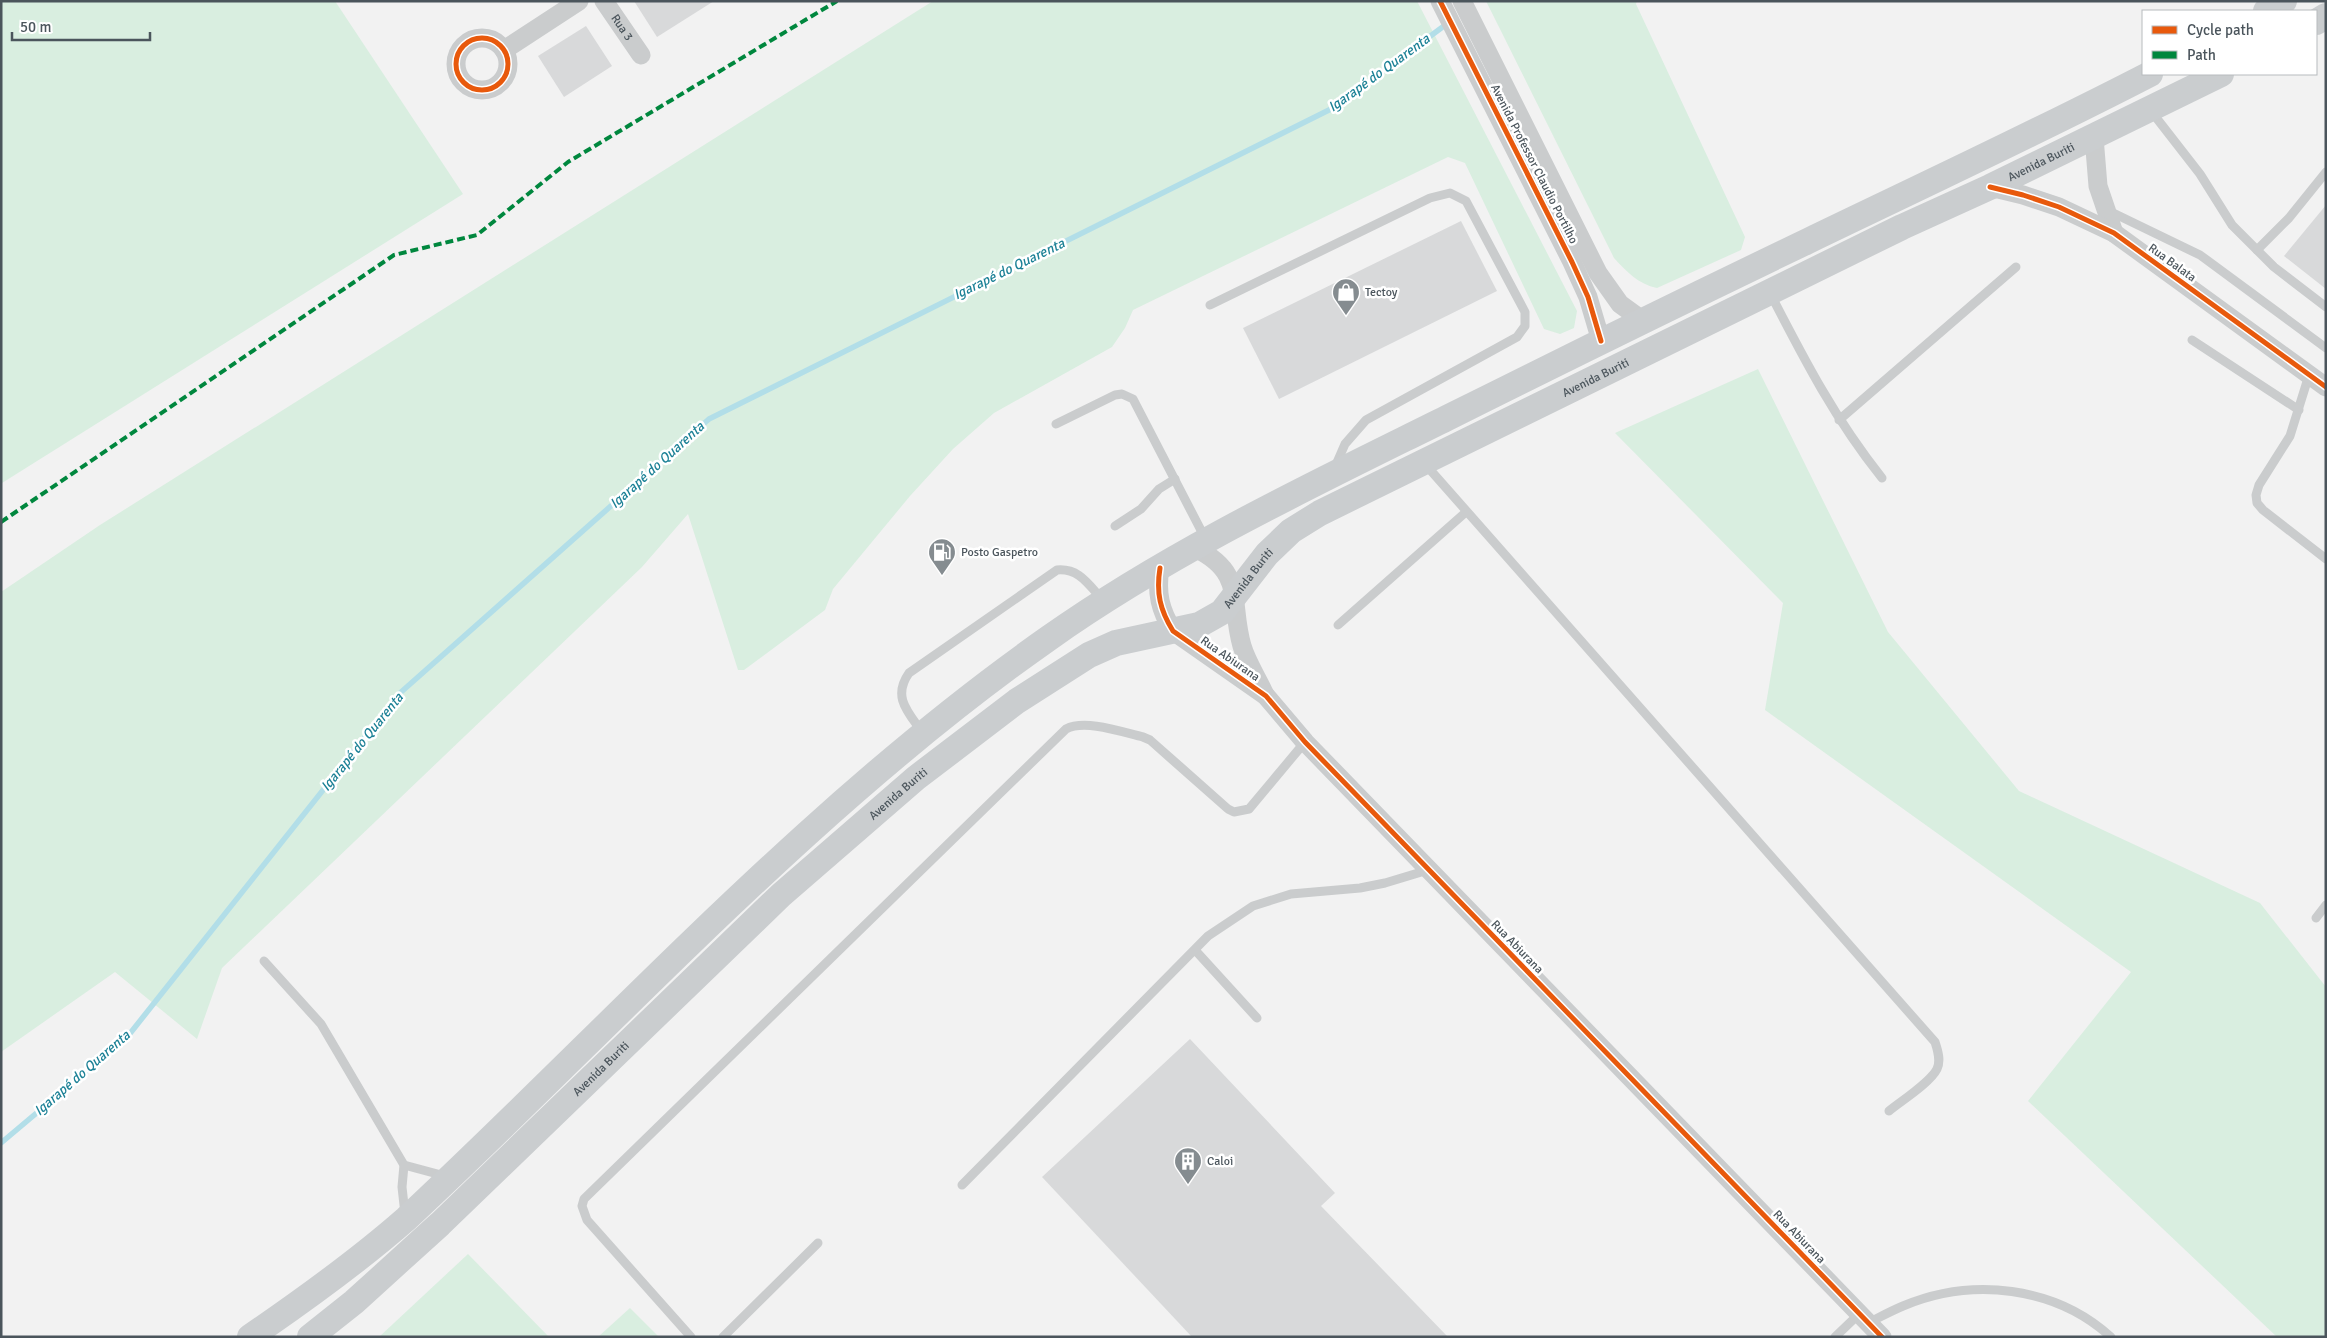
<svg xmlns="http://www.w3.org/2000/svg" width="2327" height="1338" viewBox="0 0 2327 1338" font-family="Signika,sans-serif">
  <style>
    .green { fill: #d9eee0 }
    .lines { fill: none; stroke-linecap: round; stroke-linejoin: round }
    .stream { stroke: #b2dee8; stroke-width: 5.5 }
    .building { fill: #d8d9da }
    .service { stroke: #cacccd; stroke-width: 9 }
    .minor { stroke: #cacccd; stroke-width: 19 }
    .secondary { stroke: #cacdcf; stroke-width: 26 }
    .quiet { stroke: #00873e; stroke-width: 4; stroke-dasharray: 8 4; stroke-linecap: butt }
    .cycleway-casing { stroke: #fff; stroke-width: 8 }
    .cycleway { stroke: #e8590c; stroke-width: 5 }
    .labels { text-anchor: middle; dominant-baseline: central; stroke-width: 5; stroke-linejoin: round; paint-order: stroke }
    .street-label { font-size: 12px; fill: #4b555c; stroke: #fff }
    .poi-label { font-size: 12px; fill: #4b555c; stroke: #fff; text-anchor: start }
    .water-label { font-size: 14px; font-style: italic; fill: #1c8196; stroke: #fff }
  </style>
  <rect width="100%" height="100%" fill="#f2f2f2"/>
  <g class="green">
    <path d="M1,1H335L463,194L2,483Z"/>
    <path d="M933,1H1417L1577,311L1574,328L1560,334L1544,329L1465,163L1448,157L1133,310L1125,328L1112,347L994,413L953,449L910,496L833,589L825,610L744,670H738L688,514L642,567L222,968L197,1039L115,972L1,1052V592L100,525Z"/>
    <path d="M1486,1H1637L1636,4L1745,237L1741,250L1657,288C1638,284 1627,272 1614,258Z"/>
    <path d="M1758,369L1888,632L2019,791L2260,903L2326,987V1337H2277L2028,1101L2131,972L1765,710L1783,603L1615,433Z"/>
    <path d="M468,1254L549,1337H379Z"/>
    <path d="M630,1308L659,1337H598Z"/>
  </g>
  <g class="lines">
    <path class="stream" d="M1,1143L128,1036L400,693L709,419L1333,108L1448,23"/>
  </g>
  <g class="building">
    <path d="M634,1H714L657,37Z"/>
    <path d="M586,26L612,66L564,97L538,56Z"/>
    <path d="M2326,205V289L2284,256Z"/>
    <path d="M1461,221L1497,291L1279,399L1243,328Z"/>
    <path d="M1190,1039L1335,1193L1321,1206L1448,1337H1192L1042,1177Z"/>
  </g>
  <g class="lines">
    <g class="service">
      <path d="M2151,111L2200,174L2232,225L2274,267L2326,307"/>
      <path d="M2109,211L2200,255L2326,348"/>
      <path d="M2257,250L2289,218L2326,172"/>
      <path d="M1771,295C1805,361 1835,419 1882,478"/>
      <path d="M1210,305L1430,198L1450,193L1466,201L1525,312V326L1517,337L1366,420L1345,444L1335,467"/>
      <path d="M2192,340L2299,410"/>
      <path d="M2309,375L2290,436L2259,485L2256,495L2257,503L2263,510L2326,559"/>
      <path d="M1839,420L2016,267"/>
      <path d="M1056,424L1115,395L1122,394L1133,399L1205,538"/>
      <path d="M1425,464L1935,1042C1938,1051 1941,1061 1937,1069C1930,1083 1901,1101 1889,1111"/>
      <path d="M1115,526L1141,509L1159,489L1175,479"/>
      <path d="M1338,625L1466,512"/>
      <path d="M922,732C908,712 892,697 909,673L1057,570C1079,568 1088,584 1102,599"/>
      <path d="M2316,918L2326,905"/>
      <path d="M1195,950L1257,1018"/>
      <path d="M264,961L321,1024L404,1165L402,1187L405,1214"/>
      <path d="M404,1165L445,1176"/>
      <path d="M962,1185L1208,936L1253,906L1291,894L1360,888L1385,883L1428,870"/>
      <path d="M1868,1323C1880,1317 1891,1311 1903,1306C1972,1277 2055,1286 2111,1337"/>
      <path d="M691,1337L587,1220L582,1206L584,1199L1066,729C1085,719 1122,732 1143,737L1150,740L1228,809L1234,812L1249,809L1305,742"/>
      <path d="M723,1337L818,1243"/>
      <path d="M1835,1337L1859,1314"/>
    </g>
    <g class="minor">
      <path id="s1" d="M604,1L641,55"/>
      <path d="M1440,1L1572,262L1588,297L1601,341"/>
      <path d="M1462,1L1598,273L1620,304L1642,320"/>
      <circle cx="482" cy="64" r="26"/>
      <path d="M504,50L579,1"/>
      <path d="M2094,137L2098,186L2114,233"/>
      <path d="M1990,187L2023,195L2059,207L2114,233L2326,387"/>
      <path d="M1195,548C1246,573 1229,601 1242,646C1247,663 1258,679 1265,695"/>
      <path d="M1160,568C1156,593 1160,610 1173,631L1266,696L1305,742L1882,1337"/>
    </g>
    <g class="secondary">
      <path d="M2266,11L2284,1"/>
      <path d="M2316,22L2326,16"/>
      <path d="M250,1337C304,1300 357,1262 406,1219C617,1022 811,805 1049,638C1172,551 1312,485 1447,418C1567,358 1687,299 1808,241C1922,186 2038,132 2150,74"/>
      <path id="s2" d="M310,1337L354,1302L440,1224L781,895L916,778L1017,701L1089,655L1116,643L1199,625L1222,612L1267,554L1291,531L1320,513L1902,227L1990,187L2221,74"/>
    </g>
    <path class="quiet" d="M1,522L394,255L477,235L568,162L837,1"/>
    <g class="cycleway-casing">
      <g id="cycleway">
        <path d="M1440,1L1572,262L1588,297L1601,341"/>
        <circle cx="482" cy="64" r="26"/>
        <path d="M1990,187L2023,195L2059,207L2114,233L2326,387"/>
        <path d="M1160,568C1156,593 1160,610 1173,631L1266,696L1305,742L1882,1337"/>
      </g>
    </g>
    <use href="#cycleway" class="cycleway"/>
  </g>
  <defs>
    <g id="shop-pin" transform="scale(1.4375)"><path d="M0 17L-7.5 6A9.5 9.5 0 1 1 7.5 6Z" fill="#858c90" stroke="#fff"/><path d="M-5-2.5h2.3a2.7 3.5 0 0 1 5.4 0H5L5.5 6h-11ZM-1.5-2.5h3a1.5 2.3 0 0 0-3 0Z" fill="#fff"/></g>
    <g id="fuel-pin" transform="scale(1.4375)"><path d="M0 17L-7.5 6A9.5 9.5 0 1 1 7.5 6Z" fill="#858c90" stroke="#fff"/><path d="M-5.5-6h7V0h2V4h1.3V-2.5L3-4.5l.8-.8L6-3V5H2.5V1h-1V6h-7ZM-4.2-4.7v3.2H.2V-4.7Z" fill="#fff"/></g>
    <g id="building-pin" transform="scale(1.4375)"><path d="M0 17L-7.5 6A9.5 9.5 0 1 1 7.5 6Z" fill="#858c90" stroke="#fff"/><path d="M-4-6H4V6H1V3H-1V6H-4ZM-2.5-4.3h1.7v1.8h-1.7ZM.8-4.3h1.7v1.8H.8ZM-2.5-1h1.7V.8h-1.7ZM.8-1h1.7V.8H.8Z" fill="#fff"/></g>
  </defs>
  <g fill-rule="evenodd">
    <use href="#shop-pin" x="1346" y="292"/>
    <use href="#fuel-pin" x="942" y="552"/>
    <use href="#building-pin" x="1188" y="1161"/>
  </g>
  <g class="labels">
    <g class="street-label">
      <text stroke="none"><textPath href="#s1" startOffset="32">Rua 3</textPath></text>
      <text stroke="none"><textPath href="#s2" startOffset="2121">Avenida Buriti</textPath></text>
      <text transform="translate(1534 164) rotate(63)">Avenida Professor Claudio Portilho</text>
      <text transform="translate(2172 263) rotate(36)">Rua Balata</text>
      <text stroke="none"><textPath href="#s2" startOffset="1626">Avenida Buriti</textPath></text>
      <text stroke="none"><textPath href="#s2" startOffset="1221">Avenida Buriti</textPath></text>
      <text transform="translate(1230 659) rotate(35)">Rua Abiurana</text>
      <text stroke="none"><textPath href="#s2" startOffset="801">Avenida Buriti</textPath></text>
      <text transform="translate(1517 947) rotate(46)">Rua Abiurana</text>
      <text stroke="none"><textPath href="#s2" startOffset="396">Avenida Buriti</textPath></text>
      <text transform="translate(1799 1237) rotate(46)">Rua Abiurana</text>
    </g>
    <g class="poi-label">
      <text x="1365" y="292">Tectoy</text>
      <text x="961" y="552">Posto Gaspetro</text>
      <text x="1207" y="1161">Caloi</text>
    </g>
    <g class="water-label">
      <text transform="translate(1379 73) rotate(-36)">Igarapé do Quarenta</text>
      <text transform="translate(1009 269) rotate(-26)">Igarapé do Quarenta</text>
      <text transform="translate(657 465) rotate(-42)">Igarapé do Quarenta</text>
      <text transform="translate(362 742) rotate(-51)">Igarapé do Quarenta</text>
      <text transform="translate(82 1073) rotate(-41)">Igarapé do Quarenta</text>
    </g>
  </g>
  <rect width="2327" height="1338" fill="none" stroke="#4b555c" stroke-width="5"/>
  <rect x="2142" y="10" width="175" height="65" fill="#ffffff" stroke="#b7bbbe"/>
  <rect x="2152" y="26" width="25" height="8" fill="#e8590c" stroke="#b7bbbe"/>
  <text x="2187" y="35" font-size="15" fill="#4b555c">Cycle path</text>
  <rect x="2152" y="51" width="25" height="8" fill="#00873e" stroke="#b7bbbe"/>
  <text x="2187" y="60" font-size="15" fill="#4b555c">Path</text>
  <path d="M12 32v8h138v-8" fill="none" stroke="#4b555c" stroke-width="2.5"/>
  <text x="20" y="32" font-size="15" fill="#4b555c" stroke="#ffffff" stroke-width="4" paint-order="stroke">50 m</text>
</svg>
